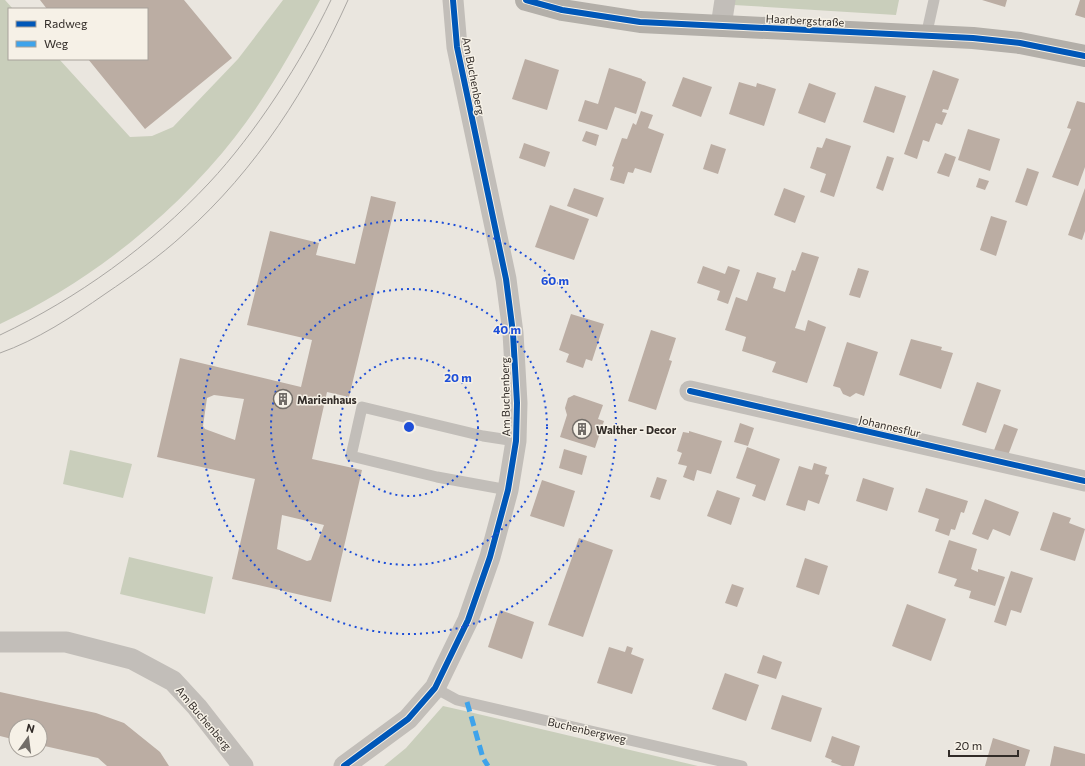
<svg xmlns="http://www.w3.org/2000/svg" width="1085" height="766" viewBox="0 0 1085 766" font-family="Commissioner,sans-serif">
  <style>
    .green { fill: #c9cebb }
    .building { fill: #bbada3; fill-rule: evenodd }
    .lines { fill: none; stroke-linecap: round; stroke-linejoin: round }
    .lane { stroke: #c2beb9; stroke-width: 11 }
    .street { stroke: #c2beb9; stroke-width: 21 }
    .secondary { stroke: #b3afa9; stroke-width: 22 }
    .tram { stroke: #aaa7a3; stroke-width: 1 }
    .quiet { stroke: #3ea3eb; stroke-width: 5; stroke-dasharray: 10 5; stroke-linecap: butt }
    .cycleway-casing { stroke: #f6f1e7; stroke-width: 8 }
    .cycleway { stroke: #0057b8; stroke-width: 6 }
    .ring { fill: none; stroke: #1d4ed8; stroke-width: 2; stroke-dasharray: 2 4 }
    .labels { text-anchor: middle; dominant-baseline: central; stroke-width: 3; stroke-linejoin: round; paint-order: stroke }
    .street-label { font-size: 11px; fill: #322c28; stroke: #f6f1e7 }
    .poi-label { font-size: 11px; font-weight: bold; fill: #322c28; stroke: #f6f1e7; text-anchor: start }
    .centre { fill: #1d4ed8; stroke: #f6f1e7; stroke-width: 2 }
    .ring-label { font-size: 12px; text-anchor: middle; font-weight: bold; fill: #1d4ed8; stroke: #f6f1e7; stroke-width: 3; stroke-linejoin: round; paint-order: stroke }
  </style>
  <rect width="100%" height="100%" fill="#eae6df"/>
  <g class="green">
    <path d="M0,0H5L13,9H9V59H59L130,137L152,136L173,127L238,59L283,0H320C294,47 268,95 235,137C175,214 89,283 0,324Z"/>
    <path d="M735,0H899L896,15L734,5Z"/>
    <path d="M70,450L132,464L123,498L63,484Z"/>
    <path d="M129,557L213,577L205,614L120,594Z"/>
    <path d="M443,706L465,711L698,766H384L406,748Z"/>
  </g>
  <g class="building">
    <path d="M40,0H184L232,58L145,129L88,59H147V9H47Z"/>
    <path d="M982,0H1007L1005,7Z"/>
    <path d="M1080,0H1085V18L1075,15Z"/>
    <path d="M525,59L559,70L547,110L512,99Z"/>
    <path d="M609,68L642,79V80L646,82L636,114L615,107L607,130L578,121L585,100L598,104Z"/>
    <path d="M933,70L959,79L948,110L943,109L942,112L947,113L942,125L936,123L929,142L923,140L917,159L904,154Z"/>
    <path d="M683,77L712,87L701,117L672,106Z"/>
    <path d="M739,82L756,87L757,83L776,89L764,126L729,114Z"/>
    <path d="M809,83L836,93L825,123L798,113Z"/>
    <path d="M875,86L906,96L894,133L863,122Z"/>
    <path d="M1077,101L1085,103V167L1078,186L1052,177L1071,129L1067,128Z"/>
    <path d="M641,111L653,115L648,128L664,134L651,173L635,168L633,173L628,172L624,184L610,180L614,167L612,166L622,138L627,139L633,123L636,125Z"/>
    <path d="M968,129L1000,139L990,171L958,160Z"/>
    <path d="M586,131L599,135L596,146L582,141Z"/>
    <path d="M826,138L851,146L834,197L820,192L826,174L810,168L817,147L822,148Z"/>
    <path d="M524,143L550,152L545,167L519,158Z"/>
    <path d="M711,144L726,149L718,174L703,169Z"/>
    <path d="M945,153L956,157L949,177L937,173Z"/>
    <path d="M887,156L894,158L883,191L876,188Z"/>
    <path d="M1027,168L1039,172L1027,206L1015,202Z"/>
    <path d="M979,178L989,181L985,190L976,187Z"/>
    <path d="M574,188L604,198L597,217L567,206Z"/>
    <path d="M784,188L805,196L795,223L774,215Z"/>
    <path d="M1085,188V231L1082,240L1068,235Z"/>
    <path d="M371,196L396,202L349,397L327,392L312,459L362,470L331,602L232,579L255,479L157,457L180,358L301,387L312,340L247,325L270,231L319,243L316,255L355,264ZM214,395L244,399L235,440L205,429L203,426L207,398ZM282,515L324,525L311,560L307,561L277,549Z"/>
    <path d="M550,205L589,219L574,260L535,247Z"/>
    <path d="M991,216L1007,221L996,256L980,250Z"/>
    <path d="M802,252L819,257L795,328L805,331L808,320L826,327L807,383L772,372L776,362L742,351L746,337L725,330L736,297L747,301L757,272L776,278L773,288L785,292L792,270L795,271Z"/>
    <path d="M703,266L725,274L728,266L740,270L728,304L717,300L720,291L697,283Z"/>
    <path d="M858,268L869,271L860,298L849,295Z"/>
    <path d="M571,314L604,324L592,361L586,359L583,368L566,362L569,354L559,350Z"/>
    <path d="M651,330L676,338L669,360L672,361L656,410L628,401Z"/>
    <path d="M911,339L942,347L941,350L953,353L941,389L899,375Z"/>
    <path d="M847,342L878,352L864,396L856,393L850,397L843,394L840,388L833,386Z"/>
    <path d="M977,382L1001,390L986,433L962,425Z"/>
    <path d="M574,395L603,405L598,419L604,421L595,448L560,437L567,415L565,408L568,398Z"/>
    <path d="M740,423L754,428L748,446L734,442Z"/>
    <path d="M1004,424L1018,429L1007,458L993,453Z"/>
    <path d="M689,431L722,441L711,474L697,470L694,481L683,477L687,466L678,464L682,453L677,451L683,432L689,433Z"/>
    <path d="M747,447L780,459L765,501L752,496L756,485L736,478Z"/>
    <path d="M564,449L587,456L582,475L559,468Z"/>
    <path d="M814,463L827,467L825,474L829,475L819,504L808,500L805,511L786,505L799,466L812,470Z"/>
    <path d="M657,477L667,480L660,500L650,497Z"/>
    <path d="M863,478L894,488L887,511L856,501Z"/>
    <path d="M542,480L575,491L564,527L530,516Z"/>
    <path d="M926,488L968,501L964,513L961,512L955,530L951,529L949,536L935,531L939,519L918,512Z"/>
    <path d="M717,490L740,498L731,525L707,516Z"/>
    <path d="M985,499L1019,512L1010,536L993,529L988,540L972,534Z"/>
    <path d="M1053,512L1071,518L1069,523L1085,529L1075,561L1040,550Z"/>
    <path d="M579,538L613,550L583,637L548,625Z"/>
    <path d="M949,540L977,549L971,569L978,572V569L1005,577L995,606L969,598L971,591L954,586L957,579L938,573Z"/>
    <path d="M805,558L828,566L819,595L796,587Z"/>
    <path d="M1011,571L1033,578L1021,613L1011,610L1006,626L994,622Z"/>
    <path d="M732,584L744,588L737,607L725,603Z"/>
    <path d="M907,604L946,619L931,661L892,646Z"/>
    <path d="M500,610L534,622L522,659L488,647Z"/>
    <path d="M627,646L633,648L631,654L644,659L632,694L597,683L609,647L625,652Z"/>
    <path d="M763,655L782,662L776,679L757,673Z"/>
    <path d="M725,673L759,685L746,721L712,709Z"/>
    <path d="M0,692L96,713L124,723L160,752L169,766H107L98,758L40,745V726H16V740L0,736Z"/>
    <path d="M782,695L822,708L811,742L771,729Z"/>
    <path d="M832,736L860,746L854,766H842L831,762L832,760L825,757Z"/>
    <path d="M993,738L1030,750L1025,766H985Z"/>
    <path d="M1054,746L1085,754V766H1050Z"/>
  </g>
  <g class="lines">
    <g class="lane">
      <path d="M926,36L934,0"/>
      <path d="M508,490L437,477L351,456L362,407L483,436L516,441"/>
      <path d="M435,688L457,700L742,766"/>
    </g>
    <g class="street">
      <path d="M721,26L725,0"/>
      <path d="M690,391L1085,481"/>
      <path d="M0,642H66L132,659L173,681L197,707L243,766"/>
      <path d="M344,766L408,719L435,688L468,620L490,557L508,490L516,441L517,403L513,333L506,279L457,47L453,0"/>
    </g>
    <path class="secondary" d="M526,0L562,10L640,22L973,38L1020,43L1085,56"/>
    <g class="tram">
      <path d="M0,335C78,298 150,246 209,183C255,134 302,61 331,0"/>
      <path d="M0,353C37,340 72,317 105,294C133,275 160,256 184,234C256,170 309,87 348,0"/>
    </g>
    <path class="quiet" d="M467,702L483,758L488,766"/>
    <g class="cycleway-casing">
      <g id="cycleway">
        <path d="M526,0L562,10L640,22L973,38L1020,43L1085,56"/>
        <path d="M690,391L1085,481"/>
        <path d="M344,766L408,719L435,688L468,620L490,557L508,490L516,441L517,403L513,333L506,279L457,47L453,0"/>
      </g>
    </g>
    <use href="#cycleway" class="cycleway"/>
  </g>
  <g class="ring">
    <circle cx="409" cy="427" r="69"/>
    <circle cx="409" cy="427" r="138"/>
    <circle cx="409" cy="427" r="207"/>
  </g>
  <defs>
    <g id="building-ring" transform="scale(1)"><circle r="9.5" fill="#f6f1e7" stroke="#726d68" stroke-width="1.5"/><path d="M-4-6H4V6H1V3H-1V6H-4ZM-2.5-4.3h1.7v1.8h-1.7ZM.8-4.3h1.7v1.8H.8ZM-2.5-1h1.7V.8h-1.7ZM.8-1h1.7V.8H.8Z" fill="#726d68"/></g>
  </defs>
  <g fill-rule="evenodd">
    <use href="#building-ring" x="283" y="399"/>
    <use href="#building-ring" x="582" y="429"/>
  </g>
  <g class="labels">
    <g class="street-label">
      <text transform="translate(805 20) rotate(3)">Haarbergstraße</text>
      <text transform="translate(474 76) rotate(79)">Am Buchenberg</text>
      <text transform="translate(505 397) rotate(-91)">Am Buchenberg</text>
      <text transform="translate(890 426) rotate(13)">Johannesflur</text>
      <text transform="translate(204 718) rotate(50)">Am Buchenberg</text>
      <text transform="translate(587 730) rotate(13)">Buchenbergweg</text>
    </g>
    <g class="poi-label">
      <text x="297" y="399">Marienhaus</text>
      <text x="596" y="429">Walther - Decor</text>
    </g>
  </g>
  <circle cx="409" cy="427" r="6" class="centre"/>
  <g class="ring-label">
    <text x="555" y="285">60 m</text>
    <text x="507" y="334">40 m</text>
    <text x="458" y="382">20 m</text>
  </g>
  <rect x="8" y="8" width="140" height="52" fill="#f6f1e7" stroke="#a8a29b"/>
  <rect x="16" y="21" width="20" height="6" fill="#0057b8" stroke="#a8a29b"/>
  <text x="44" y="28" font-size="12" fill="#322c28">Radweg</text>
  <rect x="16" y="41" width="20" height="6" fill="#3ea3eb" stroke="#a8a29b"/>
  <text x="44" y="48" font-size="12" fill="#322c28">Weg</text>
  <g transform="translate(28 738) rotate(14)"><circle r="19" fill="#f6f1e7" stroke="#a8a29b"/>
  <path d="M0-3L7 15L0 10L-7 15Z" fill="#726d68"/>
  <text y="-6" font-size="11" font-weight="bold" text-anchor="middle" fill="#322c28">N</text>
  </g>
  <path d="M949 750v6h69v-6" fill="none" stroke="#322c28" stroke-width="2"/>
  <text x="955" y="750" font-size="12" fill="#322c28" stroke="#f6f1e7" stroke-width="3" paint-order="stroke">20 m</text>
</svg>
